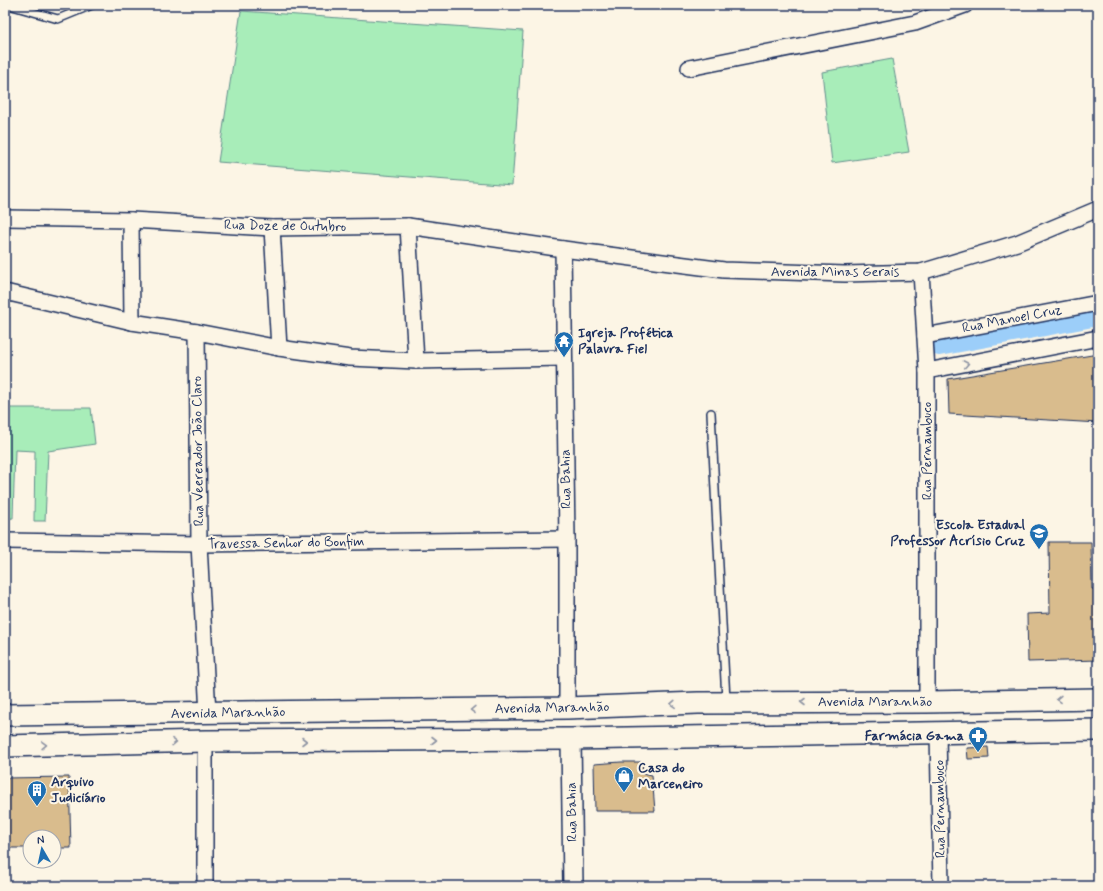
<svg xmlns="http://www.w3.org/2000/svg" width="1103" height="891" viewBox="0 0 1103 891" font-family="Mynerve,sans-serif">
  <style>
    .green { fill: #a8edb9; stroke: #628e8c }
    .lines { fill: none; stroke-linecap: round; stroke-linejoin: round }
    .canal { stroke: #9ccef9; stroke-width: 20 }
    .building { fill: #d9bc8d; stroke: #1b2f5e }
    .service-casing { stroke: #1b2f5e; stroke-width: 10 }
    .minor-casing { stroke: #1b2f5e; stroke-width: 18 }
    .tertiary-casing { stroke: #1b2f5e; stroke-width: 22 }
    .secondary-casing { stroke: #1b2f5e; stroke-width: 24 }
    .service { stroke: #fcf5e5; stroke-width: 7 }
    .minor { stroke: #fcf5e5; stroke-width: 15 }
    .tertiary { stroke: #fcf5e5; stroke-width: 19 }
    .secondary { stroke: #fcf5e5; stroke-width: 21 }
    .oneway { stroke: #8c92a2 }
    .labels { text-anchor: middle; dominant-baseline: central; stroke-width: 4; stroke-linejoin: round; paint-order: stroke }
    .street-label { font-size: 14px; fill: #1b2f5e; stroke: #fcf5e5 }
    .poi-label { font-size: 14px; font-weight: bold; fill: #1b2f5e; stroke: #fcf5e5; text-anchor: start }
  </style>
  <rect width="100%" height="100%" fill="#fcf5e5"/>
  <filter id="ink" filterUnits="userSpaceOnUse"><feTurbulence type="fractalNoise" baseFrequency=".025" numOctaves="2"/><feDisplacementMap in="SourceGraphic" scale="8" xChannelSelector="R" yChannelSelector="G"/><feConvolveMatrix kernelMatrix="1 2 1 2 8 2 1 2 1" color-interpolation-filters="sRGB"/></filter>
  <g filter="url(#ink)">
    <g class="green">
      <path d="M241,11L523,31L512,185L218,162Z"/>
      <path d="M892,59L909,152L832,163L822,72Z"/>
      <path d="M5,408H91L95,444L48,451L45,521H34L35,451L15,450L13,518L5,519Z"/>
    </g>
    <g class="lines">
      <path class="canal" d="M939,346L1098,316"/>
    </g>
    <g class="building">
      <path d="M1098,354V423L949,414L948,379Z"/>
      <path d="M1049,542H1091L1092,589H1098V660L1028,662L1027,614L1050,613Z"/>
      <path d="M988,747L989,758L968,759L967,748Z"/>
      <path d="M621,762H643L642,773L652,775L655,811H595L594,764Z"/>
      <path d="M69,777L71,848H54V837H30V848H5V778Z"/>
    </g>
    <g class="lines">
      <g class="service-casing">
        <g id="service">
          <path d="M9,5L58,19L92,5"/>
          <path d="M711,413L726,700"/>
        </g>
      </g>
      <g class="minor-casing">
        <g id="minor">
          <path d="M689,68L915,23L965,5"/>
          <path d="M5,218L131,220L272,228L408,226L563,249L724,270L845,274L921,272L1017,243L1098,209"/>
          <path d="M131,220L132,322"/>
          <path d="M408,226L416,361"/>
          <path d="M272,228L279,348"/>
          <path d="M563,249L567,539V708"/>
          <path d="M921,272L927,371V702"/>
          <path d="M5,292L132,322L197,332L279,348L350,358L416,361L564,358"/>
          <path d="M197,332L199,544L208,714"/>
          <path d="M925,336L1098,303"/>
          <path d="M927,371L1098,338"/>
          <path d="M5,541L199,544L567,539"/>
          <path d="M938,733L941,886"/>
          <path d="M205,741V886"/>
        </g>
      </g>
      <g class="tertiary-casing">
        <path id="tertiary" d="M571,739L573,886"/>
      </g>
      <g class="secondary-casing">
        <g id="secondary">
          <path d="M5,715L567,708L698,703L927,702L1098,699"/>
          <path d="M5,746L205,741L571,739L1098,730"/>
        </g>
      </g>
      <use href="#service" class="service"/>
      <use href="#minor" class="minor"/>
      <use href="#tertiary" class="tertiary"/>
      <use href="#secondary" class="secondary"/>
    </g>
    <defs><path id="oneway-chevron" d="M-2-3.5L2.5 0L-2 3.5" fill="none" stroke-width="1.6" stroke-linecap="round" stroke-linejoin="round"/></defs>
    <g class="oneway">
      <use href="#oneway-chevron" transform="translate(966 364) rotate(-11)"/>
      <use href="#oneway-chevron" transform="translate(1059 699) rotate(179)"/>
      <use href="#oneway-chevron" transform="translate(803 702) rotate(180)"/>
      <use href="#oneway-chevron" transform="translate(673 704) rotate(177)"/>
      <use href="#oneway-chevron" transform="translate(473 710) rotate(179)"/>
      <use href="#oneway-chevron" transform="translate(434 740)"/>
      <use href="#oneway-chevron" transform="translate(304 741)"/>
      <use href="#oneway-chevron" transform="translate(174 742) rotate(-1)"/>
      <use href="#oneway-chevron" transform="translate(44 745) rotate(-1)"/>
    </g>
  </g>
  <defs>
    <g id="temple-pin" transform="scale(1)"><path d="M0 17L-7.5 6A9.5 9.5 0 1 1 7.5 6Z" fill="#1f6fb2" stroke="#fcf5e5"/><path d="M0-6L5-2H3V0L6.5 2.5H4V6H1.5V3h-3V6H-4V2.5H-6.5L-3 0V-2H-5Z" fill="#fff"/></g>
    <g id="school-pin" transform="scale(1)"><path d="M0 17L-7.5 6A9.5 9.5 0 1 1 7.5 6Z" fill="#1f6fb2" stroke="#fcf5e5"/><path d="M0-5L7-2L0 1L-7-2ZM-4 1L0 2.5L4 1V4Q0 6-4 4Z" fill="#fff"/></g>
    <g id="pharmacy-pin" transform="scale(1)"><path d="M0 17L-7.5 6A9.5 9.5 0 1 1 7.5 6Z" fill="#1f6fb2" stroke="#fcf5e5"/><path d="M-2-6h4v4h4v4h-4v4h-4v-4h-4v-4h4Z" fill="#fff"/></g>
    <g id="shop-pin" transform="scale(1)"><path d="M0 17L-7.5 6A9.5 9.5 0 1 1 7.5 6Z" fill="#1f6fb2" stroke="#fcf5e5"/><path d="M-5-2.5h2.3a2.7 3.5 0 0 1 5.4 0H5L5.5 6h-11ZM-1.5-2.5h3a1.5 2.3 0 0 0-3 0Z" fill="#fff"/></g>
    <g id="building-pin" transform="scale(1)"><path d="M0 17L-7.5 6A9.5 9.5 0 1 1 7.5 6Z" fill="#1f6fb2" stroke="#fcf5e5"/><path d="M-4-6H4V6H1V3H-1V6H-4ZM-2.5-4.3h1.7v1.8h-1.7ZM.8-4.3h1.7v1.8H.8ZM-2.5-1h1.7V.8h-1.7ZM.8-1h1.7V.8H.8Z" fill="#fff"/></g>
  </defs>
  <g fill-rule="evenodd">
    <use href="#temple-pin" x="564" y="341"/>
    <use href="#school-pin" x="1039" y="533"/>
    <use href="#pharmacy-pin" x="978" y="736"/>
    <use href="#shop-pin" x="624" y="776"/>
    <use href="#building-pin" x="37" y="790"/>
  </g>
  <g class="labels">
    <g class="street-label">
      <text transform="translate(285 226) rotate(1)">Rua Doze de Outubro</text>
      <text x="835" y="272">Avenida Minas Gerais</text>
      <text transform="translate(1012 319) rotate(-11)">Rua Manoel Cruz</text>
      <text transform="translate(198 451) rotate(-91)">Rua Veereador João Claro</text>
      <text transform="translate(927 451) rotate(-90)">Rua Pernambuco</text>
      <text transform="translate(566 479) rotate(-91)">Rua Bahia</text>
      <text transform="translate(286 543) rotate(-1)">Travessa Senhor do Bonfim</text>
      <text x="875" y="702">Avenida Maranhão</text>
      <text transform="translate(552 708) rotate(-1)">Avenida Maranhão</text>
      <text transform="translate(228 713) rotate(-1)">Avenida Maranhão</text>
      <text transform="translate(940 809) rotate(-91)">Rua Pernambuco</text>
      <text transform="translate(572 812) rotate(-91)">Rua Bahia</text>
    </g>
    <g class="poi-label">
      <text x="578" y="333">Igreja Profética<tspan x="578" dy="16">Palavra Fiel</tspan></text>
      <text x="1025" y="525" text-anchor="end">Escola Estadual<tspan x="1025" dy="16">Professor Acrísio Cruz</tspan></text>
      <text x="964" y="736" text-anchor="end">Farmácia Gama</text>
      <text x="638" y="768">Casa do<tspan x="638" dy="16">Marceneiro</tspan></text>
      <text x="51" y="782">Arquivo<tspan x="51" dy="16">Judiciário</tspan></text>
    </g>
  </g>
  <rect width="1103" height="891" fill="none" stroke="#fcf5e5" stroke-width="20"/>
  <rect x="10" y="10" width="1083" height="871" fill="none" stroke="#1b2f5e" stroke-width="1.5" filter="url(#ink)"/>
  <g transform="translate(42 849) rotate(351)"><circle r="19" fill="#fcf5e5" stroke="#a2a6af"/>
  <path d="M0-3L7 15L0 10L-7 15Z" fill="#1f6fb2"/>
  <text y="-6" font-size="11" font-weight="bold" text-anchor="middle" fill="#1b2f5e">N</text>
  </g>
</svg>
